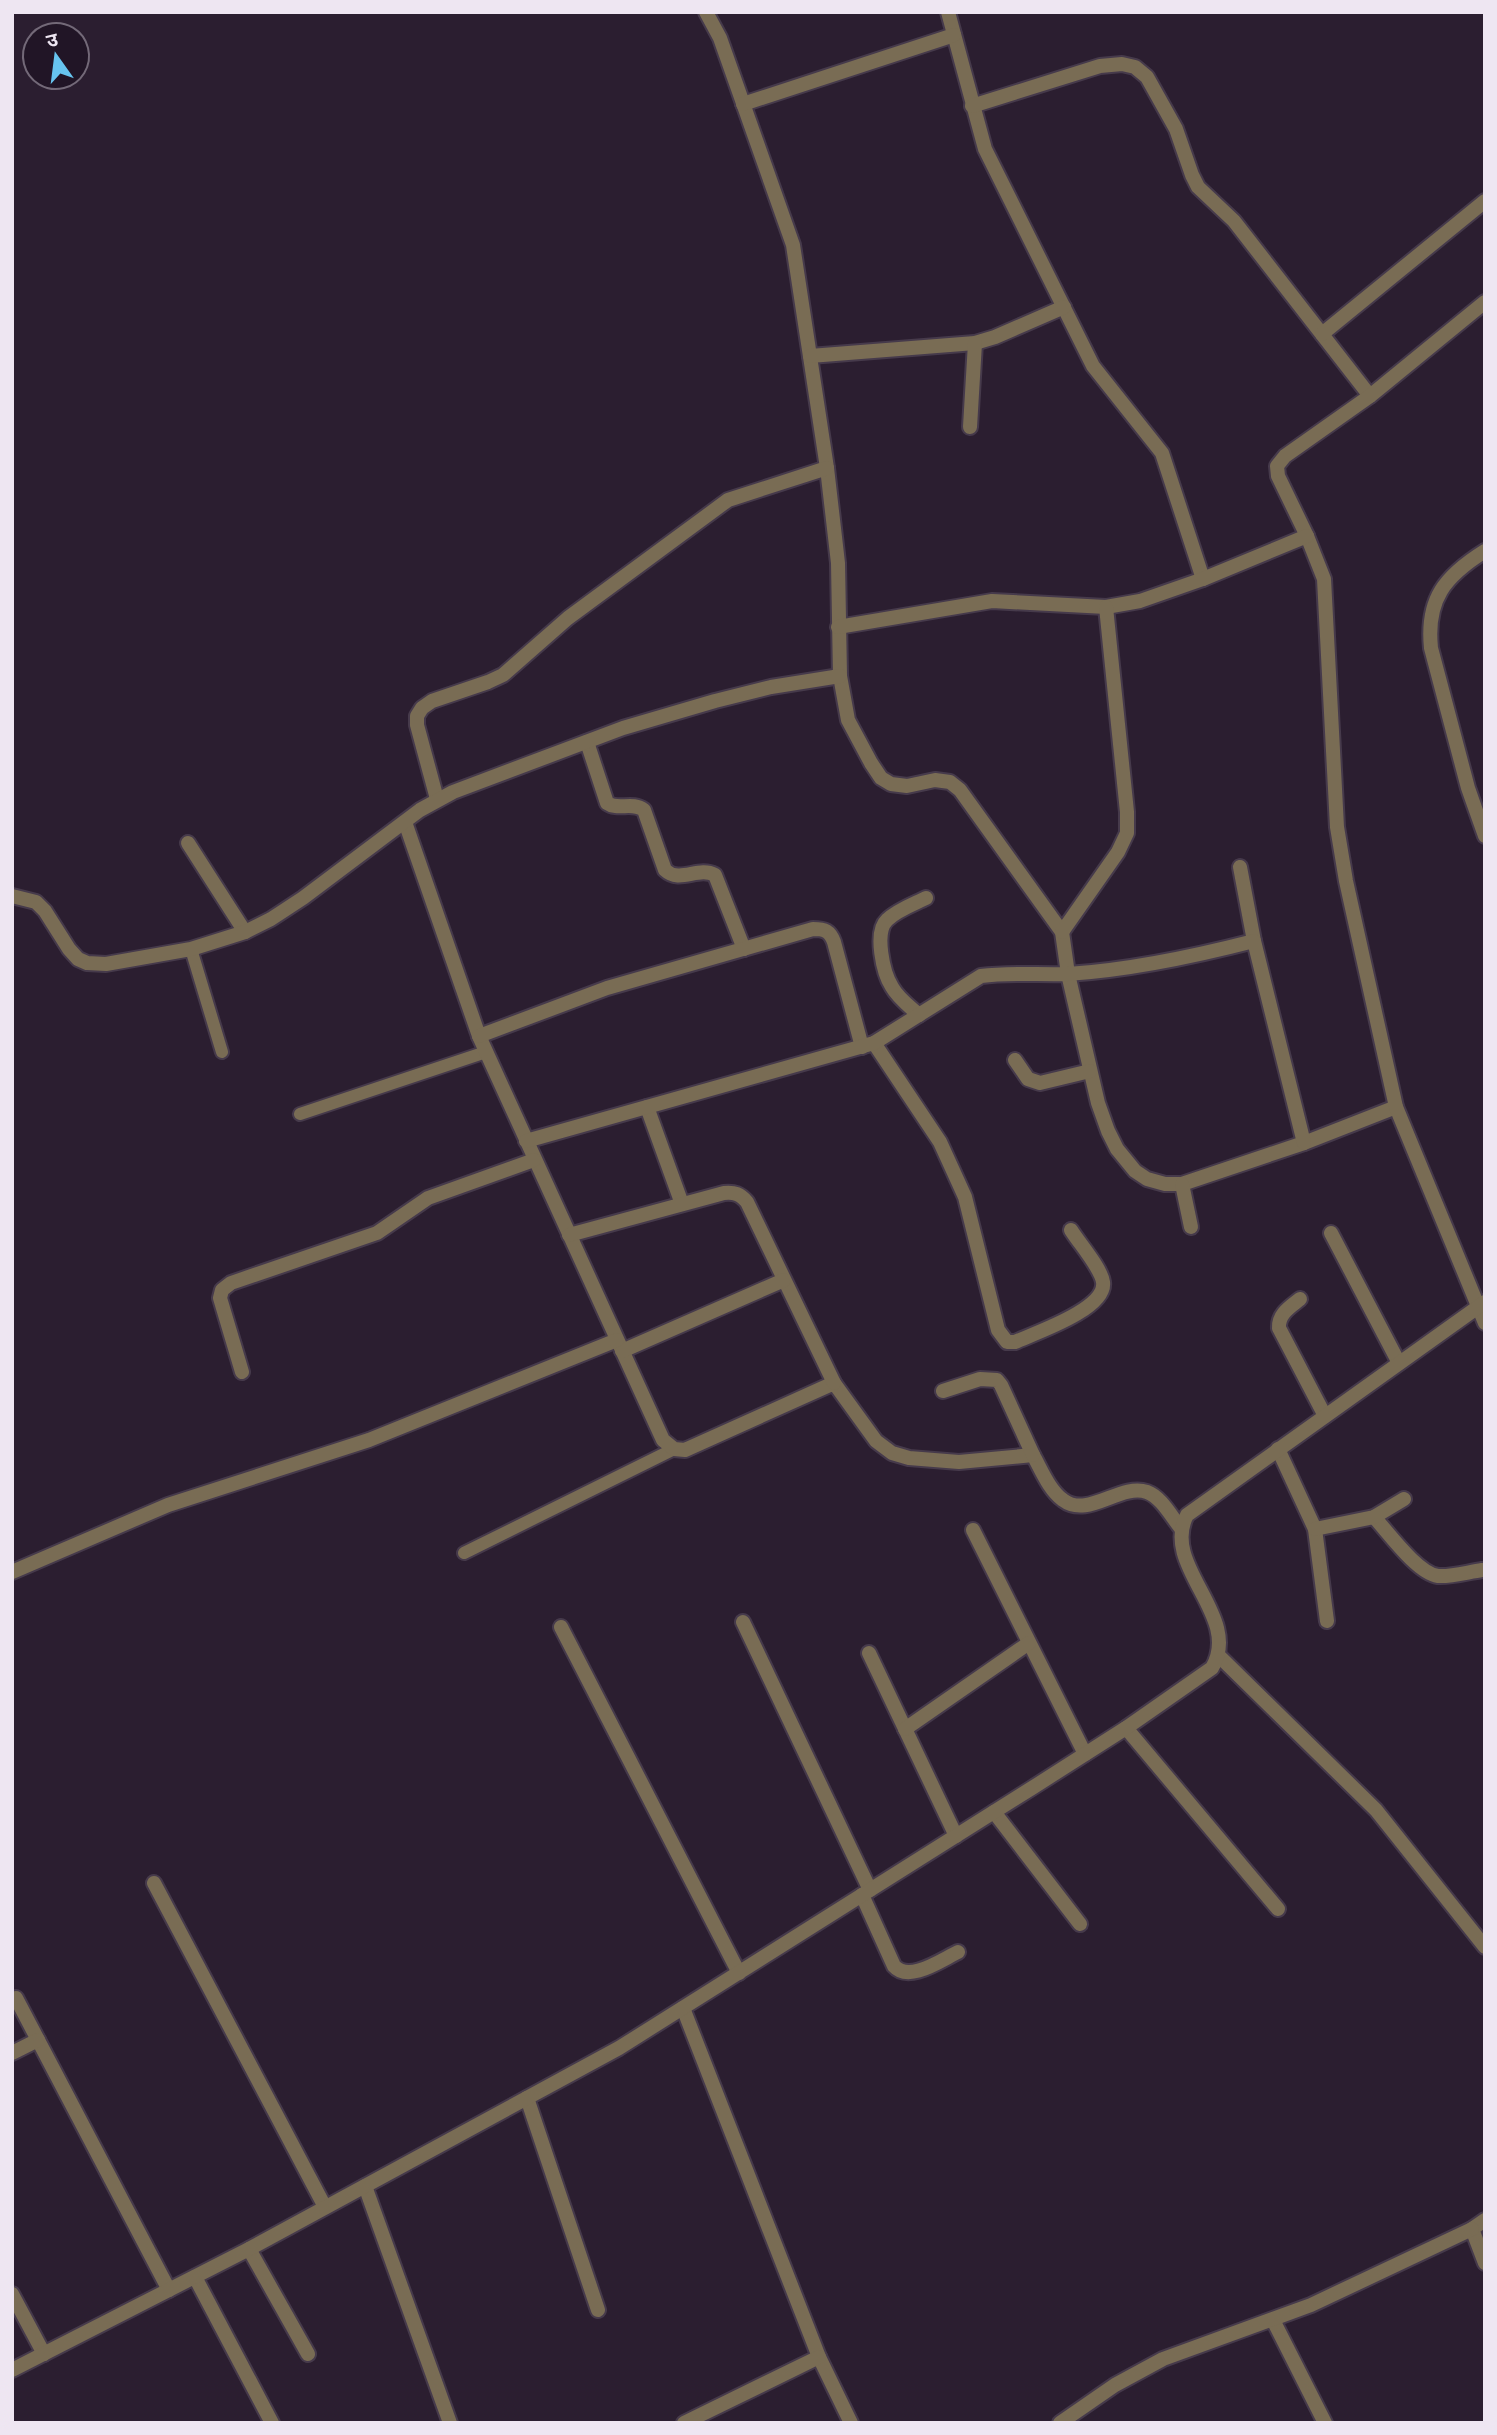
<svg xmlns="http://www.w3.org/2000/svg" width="1497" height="2435" viewBox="0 0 1497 2435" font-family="'Fira Sans Condensed','Noto Sans Devanagari',sans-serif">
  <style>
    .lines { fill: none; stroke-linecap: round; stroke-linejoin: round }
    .lane-casing { stroke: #463a4b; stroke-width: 16 }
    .street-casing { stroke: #463a4b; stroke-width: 18 }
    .lane { stroke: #796c54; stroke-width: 12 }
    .street { stroke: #796c54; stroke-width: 14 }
  </style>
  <rect width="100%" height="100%" fill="#2b1e30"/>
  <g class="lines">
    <g class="lane-casing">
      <g id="lane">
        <path d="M191,949L222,1052"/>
        <path d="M300,1114L486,1052"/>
        <path d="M464,1553L674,1449"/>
      </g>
    </g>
    <g class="street-casing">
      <g id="street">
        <path d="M706,12L720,38L793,245L827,468L838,563L840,676L848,720L871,763L881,778L891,784L907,786L935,780L950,782L960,790L1062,932L1068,974L1098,1103L1108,1131L1117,1149L1135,1171L1147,1179L1165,1184H1182L1304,1143L1396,1107"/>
        <path d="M948,12L985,149L1093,366L1162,453L1203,579"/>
        <path d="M743,104L954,35"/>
        <path d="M972,106L1100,66L1122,64L1135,67L1147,77L1176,129L1192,175L1198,187L1234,221L1370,396"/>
        <path d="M1485,302L1370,396L1285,456L1277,466L1278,476L1307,536L1324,579L1337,827L1346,881L1396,1107L1485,1323"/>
        <path d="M1322,334L1485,201"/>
        <path d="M810,356L975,343L995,337L1064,307"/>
        <path d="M970,427L975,343"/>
        <path d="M1485,551C1445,576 1426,599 1431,648L1468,788L1485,836"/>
        <path d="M838,627L992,601L1106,607L1140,601L1203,579L1307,536"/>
        <path d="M587,742L607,803C618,811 632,801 644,810L665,870C680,884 698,866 715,875L744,949"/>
        <path d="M437,799L417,725V716L422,708L432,701L488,682L503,675L568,618L728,500L827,468"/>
        <path d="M405,822L479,1036L663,1440L674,1449L685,1450L834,1383L876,1441L892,1453L909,1458L959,1462L1033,1455C1041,1469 1049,1490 1063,1500C1088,1519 1120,1483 1147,1492C1161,1497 1171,1516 1180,1527"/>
        <path d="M188,843L245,932"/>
        <path d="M1240,867L1254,941"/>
        <path d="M12,896L36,902L45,911L69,949L78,959L87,963L106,964L191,949L245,932L271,919L303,898L420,810L453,792L623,728L715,701L771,687L840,676"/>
        <path d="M1062,932L1118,852L1127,833V812L1106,607"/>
        <path d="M919,1015C909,1006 898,998 892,987C883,973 874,932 887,920C897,910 914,904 926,898"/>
        <path d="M479,1036L607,988L813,929C825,929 830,931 834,942L862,1047"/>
        <path d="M874,1043L940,1142L965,1197L998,1330L1007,1342H1015C1035,1333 1107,1309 1103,1282C1101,1268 1079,1243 1071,1230"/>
        <path d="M1015,1060L1028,1079L1040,1083L1090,1071"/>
        <path d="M647,1107L682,1204"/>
        <path d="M526,1141L874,1043L981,976C1010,972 1039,975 1068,974C1131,970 1192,957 1254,941L1304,1143"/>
        <path d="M1182,1184L1191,1227"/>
        <path d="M1331,1233L1399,1363"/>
        <path d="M569,1235L724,1193C735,1192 740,1194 747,1202L834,1383"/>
        <path d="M1300,1299C1290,1307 1278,1314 1279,1328L1325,1416"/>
        <path d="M622,1351L784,1280"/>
        <path d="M242,1372L220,1298L222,1290L231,1283L377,1233L428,1198L534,1160"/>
        <path d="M943,1391L980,1379L997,1380L1001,1385L1033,1455"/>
        <path d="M1278,1449L1315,1529L1327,1621"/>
        <path d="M1374,1517C1388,1532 1417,1573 1438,1576C1451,1577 1468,1572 1482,1570"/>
        <path d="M1315,1529L1374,1517L1404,1499"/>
        <path d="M973,1530L1085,1754"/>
        <path d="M12,1572L168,1505L369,1440L617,1340"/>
        <path d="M743,1622L870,1890"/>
        <path d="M561,1627L739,1973"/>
        <path d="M869,1653L956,1836"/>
        <path d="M1219,1656L1376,1810L1485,1947"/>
        <path d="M1126,1728L1278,1909"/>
        <path d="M905,1729L1029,1643"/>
        <path d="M994,1812L1080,1924"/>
        <path d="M154,1883L325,2207"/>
        <path d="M862,1895L894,1966C909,1983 941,1960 958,1952"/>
        <path d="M16,1998L169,2290"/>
        <path d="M683,2008L819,2357L851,2423"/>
        <path d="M12,2053L38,2040"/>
        <path d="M527,2098L598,2310"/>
        <path d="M365,2186L450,2423"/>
        <path d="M1485,2220L1472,2229L1485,2263"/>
        <path d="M249,2249L308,2354"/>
        <path d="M195,2277L272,2423"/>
        <path d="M12,2294L44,2354"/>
        <path d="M1273,2320L1325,2423"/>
        <path d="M12,2370L249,2249L619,2048L1032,1788L1126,1728L1212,1668C1243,1616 1160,1566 1187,1515L1485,1302"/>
        <path d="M684,2423L819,2357"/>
        <path d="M1060,2423L1115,2385L1163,2359L1311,2305L1472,2229"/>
      </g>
    </g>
    <use href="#lane" class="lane"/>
    <use href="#street" class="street"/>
  </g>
  <rect width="1497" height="2435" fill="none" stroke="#eee6f2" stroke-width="28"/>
  <g transform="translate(56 56) rotate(346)"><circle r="33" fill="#211526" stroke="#736978" stroke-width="2"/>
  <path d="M0-5L12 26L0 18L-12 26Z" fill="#67c4ef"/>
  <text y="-10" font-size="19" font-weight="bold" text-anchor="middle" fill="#eee6f2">उ</text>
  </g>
</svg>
